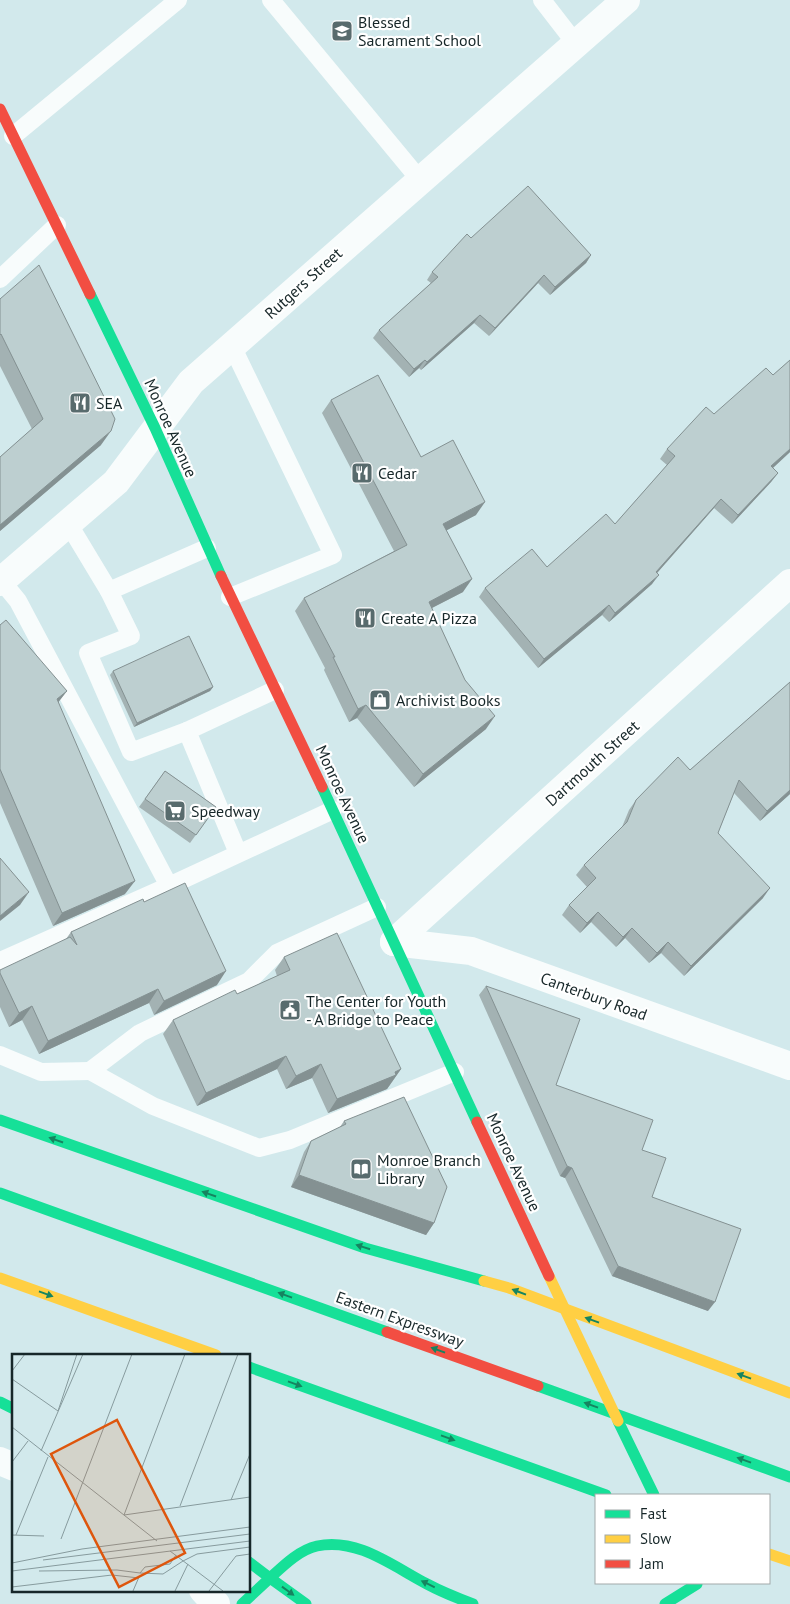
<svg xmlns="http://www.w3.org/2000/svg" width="790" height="1604" viewBox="0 0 790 1604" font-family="'PT Sans',sans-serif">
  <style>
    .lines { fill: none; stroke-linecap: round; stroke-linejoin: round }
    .lane { stroke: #f8fcfc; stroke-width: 18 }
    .street { stroke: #f8fcfc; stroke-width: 28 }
    .fast { stroke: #16e098; stroke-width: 11 }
    .slow { stroke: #ffcf43; stroke-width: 11 }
    .jam { stroke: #f24e42; stroke-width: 11 }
    .wall { fill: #a3b2b3 }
    .shaded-wall { fill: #849192 }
    .building { fill: #bdcfd0; stroke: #849192 }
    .oneway { fill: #168460 }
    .labels { text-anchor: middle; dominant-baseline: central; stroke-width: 4.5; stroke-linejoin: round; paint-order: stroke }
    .poi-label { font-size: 16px; fill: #172729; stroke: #fff; text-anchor: start }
    .street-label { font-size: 16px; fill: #172729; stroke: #fff }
    .inset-road { fill: none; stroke: #879b9e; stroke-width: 1 }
    .view { fill: #de560d; fill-opacity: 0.15; stroke: #de560d; stroke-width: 2.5 }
    .inset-edge { fill: none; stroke: #172729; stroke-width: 2.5 }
  </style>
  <rect width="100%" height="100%" fill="#d2e9ec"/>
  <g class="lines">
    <g class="lane">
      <path d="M271,0L420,180"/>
      <path d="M542,0L576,44"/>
      <path d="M13,136L178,0"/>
      <path d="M0,279L57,225"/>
      <path d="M68,523L109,591L207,548"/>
      <path d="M0,579L18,601L169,886L333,810"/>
      <path d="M109,591L131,636L88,653L131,752L187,731"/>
      <path d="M230,597L333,555L232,346"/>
      <path d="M238,853L187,731L275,690"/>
      <path d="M377,907L277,953L249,981L140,1033L90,1071L153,1106L259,1148L290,1140L455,1072"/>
      <path d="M0,961L169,886"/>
      <path d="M0,1055L41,1072L90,1071"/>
    </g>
    <g class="street">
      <path d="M0,582L116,482L191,382L626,0"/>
      <path d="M394,942L790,583"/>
      <path d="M394,942L471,951L790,1066"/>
      <path d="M0,1461L14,1467"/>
      <path d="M203,1590L216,1604"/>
    </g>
    <g class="fast">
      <path d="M90,294L155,428L221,576"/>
      <path d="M322,787L477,1122"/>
      <path d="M0,1120L365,1248L484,1281"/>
      <path d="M0,1193L387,1332"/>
      <path d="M249,1367L606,1495"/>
      <path d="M538,1386L790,1477"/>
      <path d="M0,1402L14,1409"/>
      <path d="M618,1421L654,1495"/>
      <path d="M249,1562L270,1578"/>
      <path d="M242,1604L270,1578"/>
      <path d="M306,1604L270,1578C283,1566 299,1550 317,1546C357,1537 394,1567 427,1584C442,1592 457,1598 473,1604"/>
      <path d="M665,1604L697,1584"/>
    </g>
    <g class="slow">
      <path d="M549,1276L618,1421"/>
      <path d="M0,1278L216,1355"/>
      <path d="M484,1281L509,1288L790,1393"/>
      <path d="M769,1554L790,1561"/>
    </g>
    <g class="jam">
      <path d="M0,109L90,294"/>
      <path d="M221,576L322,787"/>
      <path d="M477,1122L549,1276"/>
      <path d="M387,1332L538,1386"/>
    </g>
  </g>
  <g class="wall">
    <path d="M471,238L591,255L586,263L550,295L538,283L489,336L474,323L421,370L419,368L409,377L373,338L379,330L431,283L427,280L432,272Z"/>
    <path d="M0,299L101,445L0,531V457L32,429L0,366Z"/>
    <path d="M790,360V452L773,468L778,473L771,482L732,524L714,508L657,573L652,584L609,622L602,615L538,668L479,597L485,588L547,567L615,524L667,465L660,459L667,449L714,414L773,375Z"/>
    <path d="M331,400L421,457L476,515L446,530L463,592L432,608L486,729L414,787L357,718L349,722L324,670L325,668L295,611L304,598L394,551L322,413Z"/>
    <path d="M0,625L67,691L58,702L125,894L53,926L0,803Z"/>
    <path d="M113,671L213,687L210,691L134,727L110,675Z"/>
    <path d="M790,682V794L760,821L734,793L718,833L763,898L684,976L661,953L649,963L625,938L616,947L591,922L580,933L562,915L569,905L587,887L576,875L584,865L622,827L629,810L636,800L690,770Z"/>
    <path d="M165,771L216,807L190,843L139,807Z"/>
    <path d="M144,902L217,985L154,1015L149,1003L39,1054L22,1020L9,1027L0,1007V973L66,939L71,932Z"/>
    <path d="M284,957L401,1069L387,1089L328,1113L312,1078L286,1089L277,1069L197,1106L163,1034L173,1020L237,994L277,976L275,970Z"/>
    <path d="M486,986L556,1085L642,1150L652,1197L708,1311L612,1276L565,1178L560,1176L479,995Z"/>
    <path d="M344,1121L434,1223L426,1235L291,1187L304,1152L311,1141L340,1127Z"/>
  </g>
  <g class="shaded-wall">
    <path d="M591,255L586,263L550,295L555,287Z"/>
    <path d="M544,275L538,283L489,336L495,328Z"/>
    <path d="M480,315L474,323L421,370L427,362Z"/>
    <path d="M425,360L419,368L409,377L414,369Z"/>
    <path d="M111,431L101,445L0,531V525Z"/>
    <path d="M790,449V452L764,476L771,466Z"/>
    <path d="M778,473L771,482L732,524L738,515Z"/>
    <path d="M721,499L714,508L650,581L656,572Z"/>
    <path d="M485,502L476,515L434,537L443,524Z"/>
    <path d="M659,575L652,584L609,622L615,613Z"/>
    <path d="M472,579L463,592L420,614L429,602Z"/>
    <path d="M609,605L602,615L538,668L544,659Z"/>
    <path d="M213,687L210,691L134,727L137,723Z"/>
    <path d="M67,691L57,704V699Z"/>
    <path d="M366,705L357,718L349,722L358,709Z"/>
    <path d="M495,716L486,729L414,787L423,774Z"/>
    <path d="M790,790V794L760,821L767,811Z"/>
    <path d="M135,881L125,894L53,926L62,913Z"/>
    <path d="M770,888L763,898L684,976L691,966Z"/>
    <path d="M29,892L20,905L0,921V916Z"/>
    <path d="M598,912L591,922L580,933L587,923Z"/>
    <path d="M632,928L625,938L616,947L623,937Z"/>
    <path d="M668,942L661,953L649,963L657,953Z"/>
    <path d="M226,971L217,985L154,1015L164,1001Z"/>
    <path d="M158,989L149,1003L39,1054L48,1041Z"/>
    <path d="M32,1006L22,1020L9,1027L19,1013Z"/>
    <path d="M286,1056L277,1069L197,1106L206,1093Z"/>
    <path d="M321,1064L312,1078L286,1089L296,1076Z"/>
    <path d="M401,1069L387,1089L328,1113L337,1099Z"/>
    <path d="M567,1166L572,1168L565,1178L560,1176Z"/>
    <path d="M299,1175L434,1223L426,1235L291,1187Z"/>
    <path d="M618,1266L715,1302L708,1311L612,1276Z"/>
  </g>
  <g class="building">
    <path d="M528,186L591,255L555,287L544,275L495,328L480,315L427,362L425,360L414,369L379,330L438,277L432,272L467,234L471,238Z"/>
    <path d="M39,265L115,419L111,431L0,525V457L43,419L1,334L0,335V299Z"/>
    <path d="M790,360V449L771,466L778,473L738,515L721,499L656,572L659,575L615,613L609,605L544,659L485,588L532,549L547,567L606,514L615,524L675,456L667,449L706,407L714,414L766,368L773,375Z"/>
    <path d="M378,375L421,457L453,440L485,502L443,524L472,579L429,602L465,680L495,716L423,774L366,705L358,709L333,657H335L304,598L407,545L331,400Z"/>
    <path d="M6,620L67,691L57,699L135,881L62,913L0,769V625Z"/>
    <path d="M189,636L213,687L137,723L113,671Z"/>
    <path d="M790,682V790L767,811L739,780L718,833L770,888L691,966L668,942L657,953L632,928L623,937L598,912L587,923L569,905L596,878L584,865L627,822L636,800L678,757L690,770Z"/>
    <path d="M165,771L216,807L196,835L145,799Z"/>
    <path d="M0,858L29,892L0,916Z"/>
    <path d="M185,883L226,971L164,1001L158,989L48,1041L32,1006L19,1013L0,973V970L70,937L77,945L71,932L143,899L144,902Z"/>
    <path d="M337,933L401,1069L395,1072L396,1075L337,1099L321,1064L296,1076L286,1056L206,1093L173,1020L235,990L237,994L290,970L284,957Z"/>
    <path d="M486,986L580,1019L556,1085L653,1120L642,1150L666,1158L652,1197L741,1229L715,1302L618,1266L572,1168L567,1166Z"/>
    <path d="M404,1097L447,1187L434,1223L299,1175L311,1141L346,1124L344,1121Z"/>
  </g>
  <defs><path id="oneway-solid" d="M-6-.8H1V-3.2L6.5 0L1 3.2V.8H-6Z" transform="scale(1.25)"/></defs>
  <g class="oneway">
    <use href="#oneway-solid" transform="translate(56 1140) rotate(-161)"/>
    <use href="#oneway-solid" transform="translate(209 1194) rotate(-161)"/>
    <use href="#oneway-solid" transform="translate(363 1247) rotate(-162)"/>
    <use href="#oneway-solid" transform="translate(519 1292) rotate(-159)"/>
    <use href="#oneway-solid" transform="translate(46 1294) rotate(20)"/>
    <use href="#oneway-solid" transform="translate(285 1295) rotate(-160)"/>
    <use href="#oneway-solid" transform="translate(592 1320) rotate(-160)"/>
    <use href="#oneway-solid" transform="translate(438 1350) rotate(-160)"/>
    <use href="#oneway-solid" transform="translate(744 1376) rotate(-160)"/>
    <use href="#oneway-solid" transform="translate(295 1384) rotate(20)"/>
    <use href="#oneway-solid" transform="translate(591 1405) rotate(-160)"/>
    <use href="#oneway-solid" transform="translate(448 1438) rotate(20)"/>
    <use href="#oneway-solid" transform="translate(744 1460) rotate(-160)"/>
    <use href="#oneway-solid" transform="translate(428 1584) rotate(-154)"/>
    <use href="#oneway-solid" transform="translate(288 1591) rotate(36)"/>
  </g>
  <defs>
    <g id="school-square" transform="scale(1.125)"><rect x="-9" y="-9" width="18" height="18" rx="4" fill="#586b6d" stroke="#fff"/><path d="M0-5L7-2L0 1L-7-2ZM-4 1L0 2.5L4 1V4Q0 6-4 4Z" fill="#fff"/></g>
    <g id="restaurant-square" transform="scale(1.125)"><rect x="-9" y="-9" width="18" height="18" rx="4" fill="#586b6d" stroke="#fff"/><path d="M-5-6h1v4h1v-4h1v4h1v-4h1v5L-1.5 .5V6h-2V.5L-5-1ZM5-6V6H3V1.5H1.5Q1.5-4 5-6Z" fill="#fff"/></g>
    <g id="shop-square" transform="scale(1.125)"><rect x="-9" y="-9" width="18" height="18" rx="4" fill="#586b6d" stroke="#fff"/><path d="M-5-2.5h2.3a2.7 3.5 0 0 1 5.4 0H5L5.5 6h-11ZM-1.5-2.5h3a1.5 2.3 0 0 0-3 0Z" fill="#fff"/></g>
    <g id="supermarket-square" transform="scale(1.125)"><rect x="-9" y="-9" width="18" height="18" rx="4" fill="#586b6d" stroke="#fff"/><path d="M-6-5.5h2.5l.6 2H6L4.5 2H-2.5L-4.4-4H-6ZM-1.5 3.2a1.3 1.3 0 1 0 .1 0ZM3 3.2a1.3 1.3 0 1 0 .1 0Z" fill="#fff"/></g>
    <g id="civic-square" transform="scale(1.125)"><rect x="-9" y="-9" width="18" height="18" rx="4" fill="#586b6d" stroke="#fff"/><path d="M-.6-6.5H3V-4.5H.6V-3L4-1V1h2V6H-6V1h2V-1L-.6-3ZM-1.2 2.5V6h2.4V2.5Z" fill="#fff"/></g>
    <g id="library-square" transform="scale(1.125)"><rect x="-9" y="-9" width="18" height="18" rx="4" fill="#586b6d" stroke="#fff"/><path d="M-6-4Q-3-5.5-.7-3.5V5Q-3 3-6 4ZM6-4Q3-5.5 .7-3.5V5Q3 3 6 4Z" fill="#fff"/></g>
  </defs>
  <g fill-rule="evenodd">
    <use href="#school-square" x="342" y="31"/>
    <use href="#restaurant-square" x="80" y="403"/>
    <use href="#restaurant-square" x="362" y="473"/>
    <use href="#restaurant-square" x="365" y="618"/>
    <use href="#shop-square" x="380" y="700"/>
    <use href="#supermarket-square" x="175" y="811"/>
    <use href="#civic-square" x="290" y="1010"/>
    <use href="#library-square" x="361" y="1169"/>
  </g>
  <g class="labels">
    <g class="poi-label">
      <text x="358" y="22">Blessed<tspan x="358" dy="18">Sacrament School</tspan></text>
      <text x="96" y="403">SEA</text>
      <text x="378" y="473">Cedar</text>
      <text x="381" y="618">Create A Pizza</text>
      <text x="396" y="700">Archivist Books</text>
      <text x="191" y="811">Speedway</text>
      <text x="306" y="1001">The Center for Youth<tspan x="306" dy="18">- A Bridge to Peace</tspan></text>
      <text x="377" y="1160">Monroe Branch<tspan x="377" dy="18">Library</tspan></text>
    </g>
    <g class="street-label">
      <text transform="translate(303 283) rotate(-42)">Rutgers Street</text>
      <text transform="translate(171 428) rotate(66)">Monroe Avenue</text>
      <text transform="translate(592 763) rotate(-42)">Dartmouth Street</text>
      <text transform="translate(343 794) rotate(65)">Monroe Avenue</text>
      <text transform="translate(594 996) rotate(20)">Canterbury Road</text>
      <text transform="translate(514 1162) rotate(65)">Monroe Avenue</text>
      <text transform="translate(400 1319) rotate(20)">Eastern Expressway</text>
    </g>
  </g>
  <g transform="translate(12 1354)">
    <rect width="238" height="238" fill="#d2e9ec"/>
    <path class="inset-road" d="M0,17L13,0M0,25L46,57M46,57L65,0M0,73L145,187M29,97L71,0M0,108L16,87M219,146L238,100M168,152L226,0M112,161L173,0M112,161L238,143M0,181L32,182M4,181L36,103M49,185L120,0M158,197L211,237M164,201L158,210L133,213L128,219L151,220L171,207M31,206L238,180M171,207L185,200L238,193M0,209L70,195L238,173M0,217L238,187M27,217L105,216L128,219M0,233L100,221L127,224M121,237L127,223M163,237L176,210M197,237L224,202L238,200"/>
    <path class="view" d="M105,66L173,199L107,233L39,100Z"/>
    <rect width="238" height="238" class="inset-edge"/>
  </g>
  <rect x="595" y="1494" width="175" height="90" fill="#ffffff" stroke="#a2a9a9"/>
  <rect x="605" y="1510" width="25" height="8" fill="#16e098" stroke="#a2a9a9"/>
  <text x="640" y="1519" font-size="15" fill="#172729">Fast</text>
  <rect x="605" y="1535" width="25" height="8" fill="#ffcf43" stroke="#a2a9a9"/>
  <text x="640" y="1544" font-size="15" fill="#172729">Slow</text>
  <rect x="605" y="1560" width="25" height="8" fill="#f24e42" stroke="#a2a9a9"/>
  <text x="640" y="1569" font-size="15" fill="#172729">Jam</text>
</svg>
